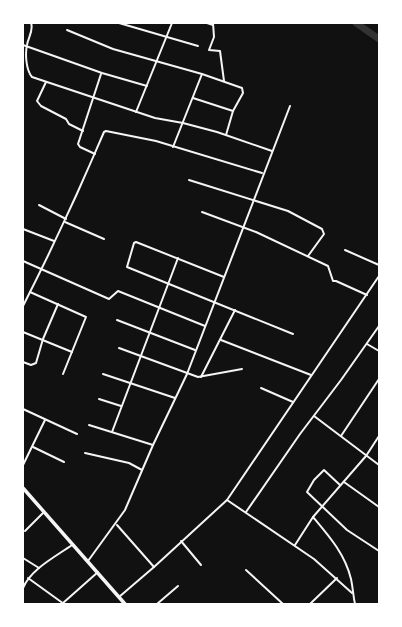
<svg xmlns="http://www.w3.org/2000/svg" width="402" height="627" viewBox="0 0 402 627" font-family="Commissioner,sans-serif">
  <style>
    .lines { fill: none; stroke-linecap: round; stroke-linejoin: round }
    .river { stroke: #333; stroke-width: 7 }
    .minor { stroke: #f5f5f5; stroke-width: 2 }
    .trunk { stroke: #f5f5f5; stroke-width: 3.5 }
  </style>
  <rect width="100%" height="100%" fill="#111"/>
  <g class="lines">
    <path class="river" d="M356,23L379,39"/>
    <g class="minor">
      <path d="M31,23C34,30 28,38 27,45C25,54 26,70 32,77L155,118L183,123L217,132L272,151"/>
      <path d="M119,23L198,46"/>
      <path d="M207,23L213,25"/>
      <path d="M213,23L214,37L209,50L220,51L224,81"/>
      <path d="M67,30L113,49L202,74L242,88L243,93L233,111L226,135"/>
      <path d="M23,45L102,73L147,86"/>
      <path d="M46,82L37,101L41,106L66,119L69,124L83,131"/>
      <path d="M193,98L233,111"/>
      <path d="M136,112L172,23"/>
      <path d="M173,147L202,74"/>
      <path d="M95,154L80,147L78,144L101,74"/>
      <path d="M189,180L288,211L322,229L324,234L308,256"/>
      <path d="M39,205L66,219"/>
      <path d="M202,212L256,232L328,266L333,281H336L367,295"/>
      <path d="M65,222L104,239"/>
      <path d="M23,229L54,241"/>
      <path d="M345,250L379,265"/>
      <path d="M23,261L109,299L118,291L205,326"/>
      <path d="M224,277L136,242L134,243L127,267L293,334"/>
      <path d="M30,292L86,317L63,374"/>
      <path d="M23,306C52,249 79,191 104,132L106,131L156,141L262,173"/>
      <path d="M117,320L195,350"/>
      <path d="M23,332L72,352"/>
      <path d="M221,340L311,375"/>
      <path d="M367,344L379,351"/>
      <path d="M119,348L198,377L242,369"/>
      <path d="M23,362L31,365L36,363L43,339L58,304"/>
      <path d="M103,374L175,398"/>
      <path d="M201,377L235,310"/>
      <path d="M261,388L293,402"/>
      <path d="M99,399L121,406"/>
      <path d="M23,409L77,434"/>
      <path d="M314,416L379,465"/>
      <path d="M89,425L153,445"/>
      <path d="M112,432L178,258"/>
      <path d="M341,436L379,379"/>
      <path d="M33,447L64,462"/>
      <path d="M85,453L129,463L142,470"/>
      <path d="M23,465L45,420"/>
      <path d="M344,482L379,507"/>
      <path d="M340,485L324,470L314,480L307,492L347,530L379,551"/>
      <path d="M227,500L314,559L352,593"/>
      <path d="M246,512L300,434L341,380L379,326"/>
      <path d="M313,517C329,536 345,554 351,579C353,588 353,595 355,604"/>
      <path d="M117,525L154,567"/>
      <path d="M25,531L44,512"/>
      <path d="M181,541L201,565"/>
      <path d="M295,545L313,517L366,456L379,436"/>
      <path d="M23,558L39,568"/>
      <path d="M88,561L125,510L153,445L187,374L290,106"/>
      <path d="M246,570L283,604"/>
      <path d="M28,578L64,604"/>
      <path d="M23,588C31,569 55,557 72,545"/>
      <path d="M119,597L154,567L227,500L379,276"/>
      <path d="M63,603L98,572"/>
      <path d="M157,604L178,586"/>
      <path d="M310,604L337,578"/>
    </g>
    <path class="trunk" d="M23,488L125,604"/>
  </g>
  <rect width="402" height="627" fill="none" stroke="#ffffff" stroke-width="48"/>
</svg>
